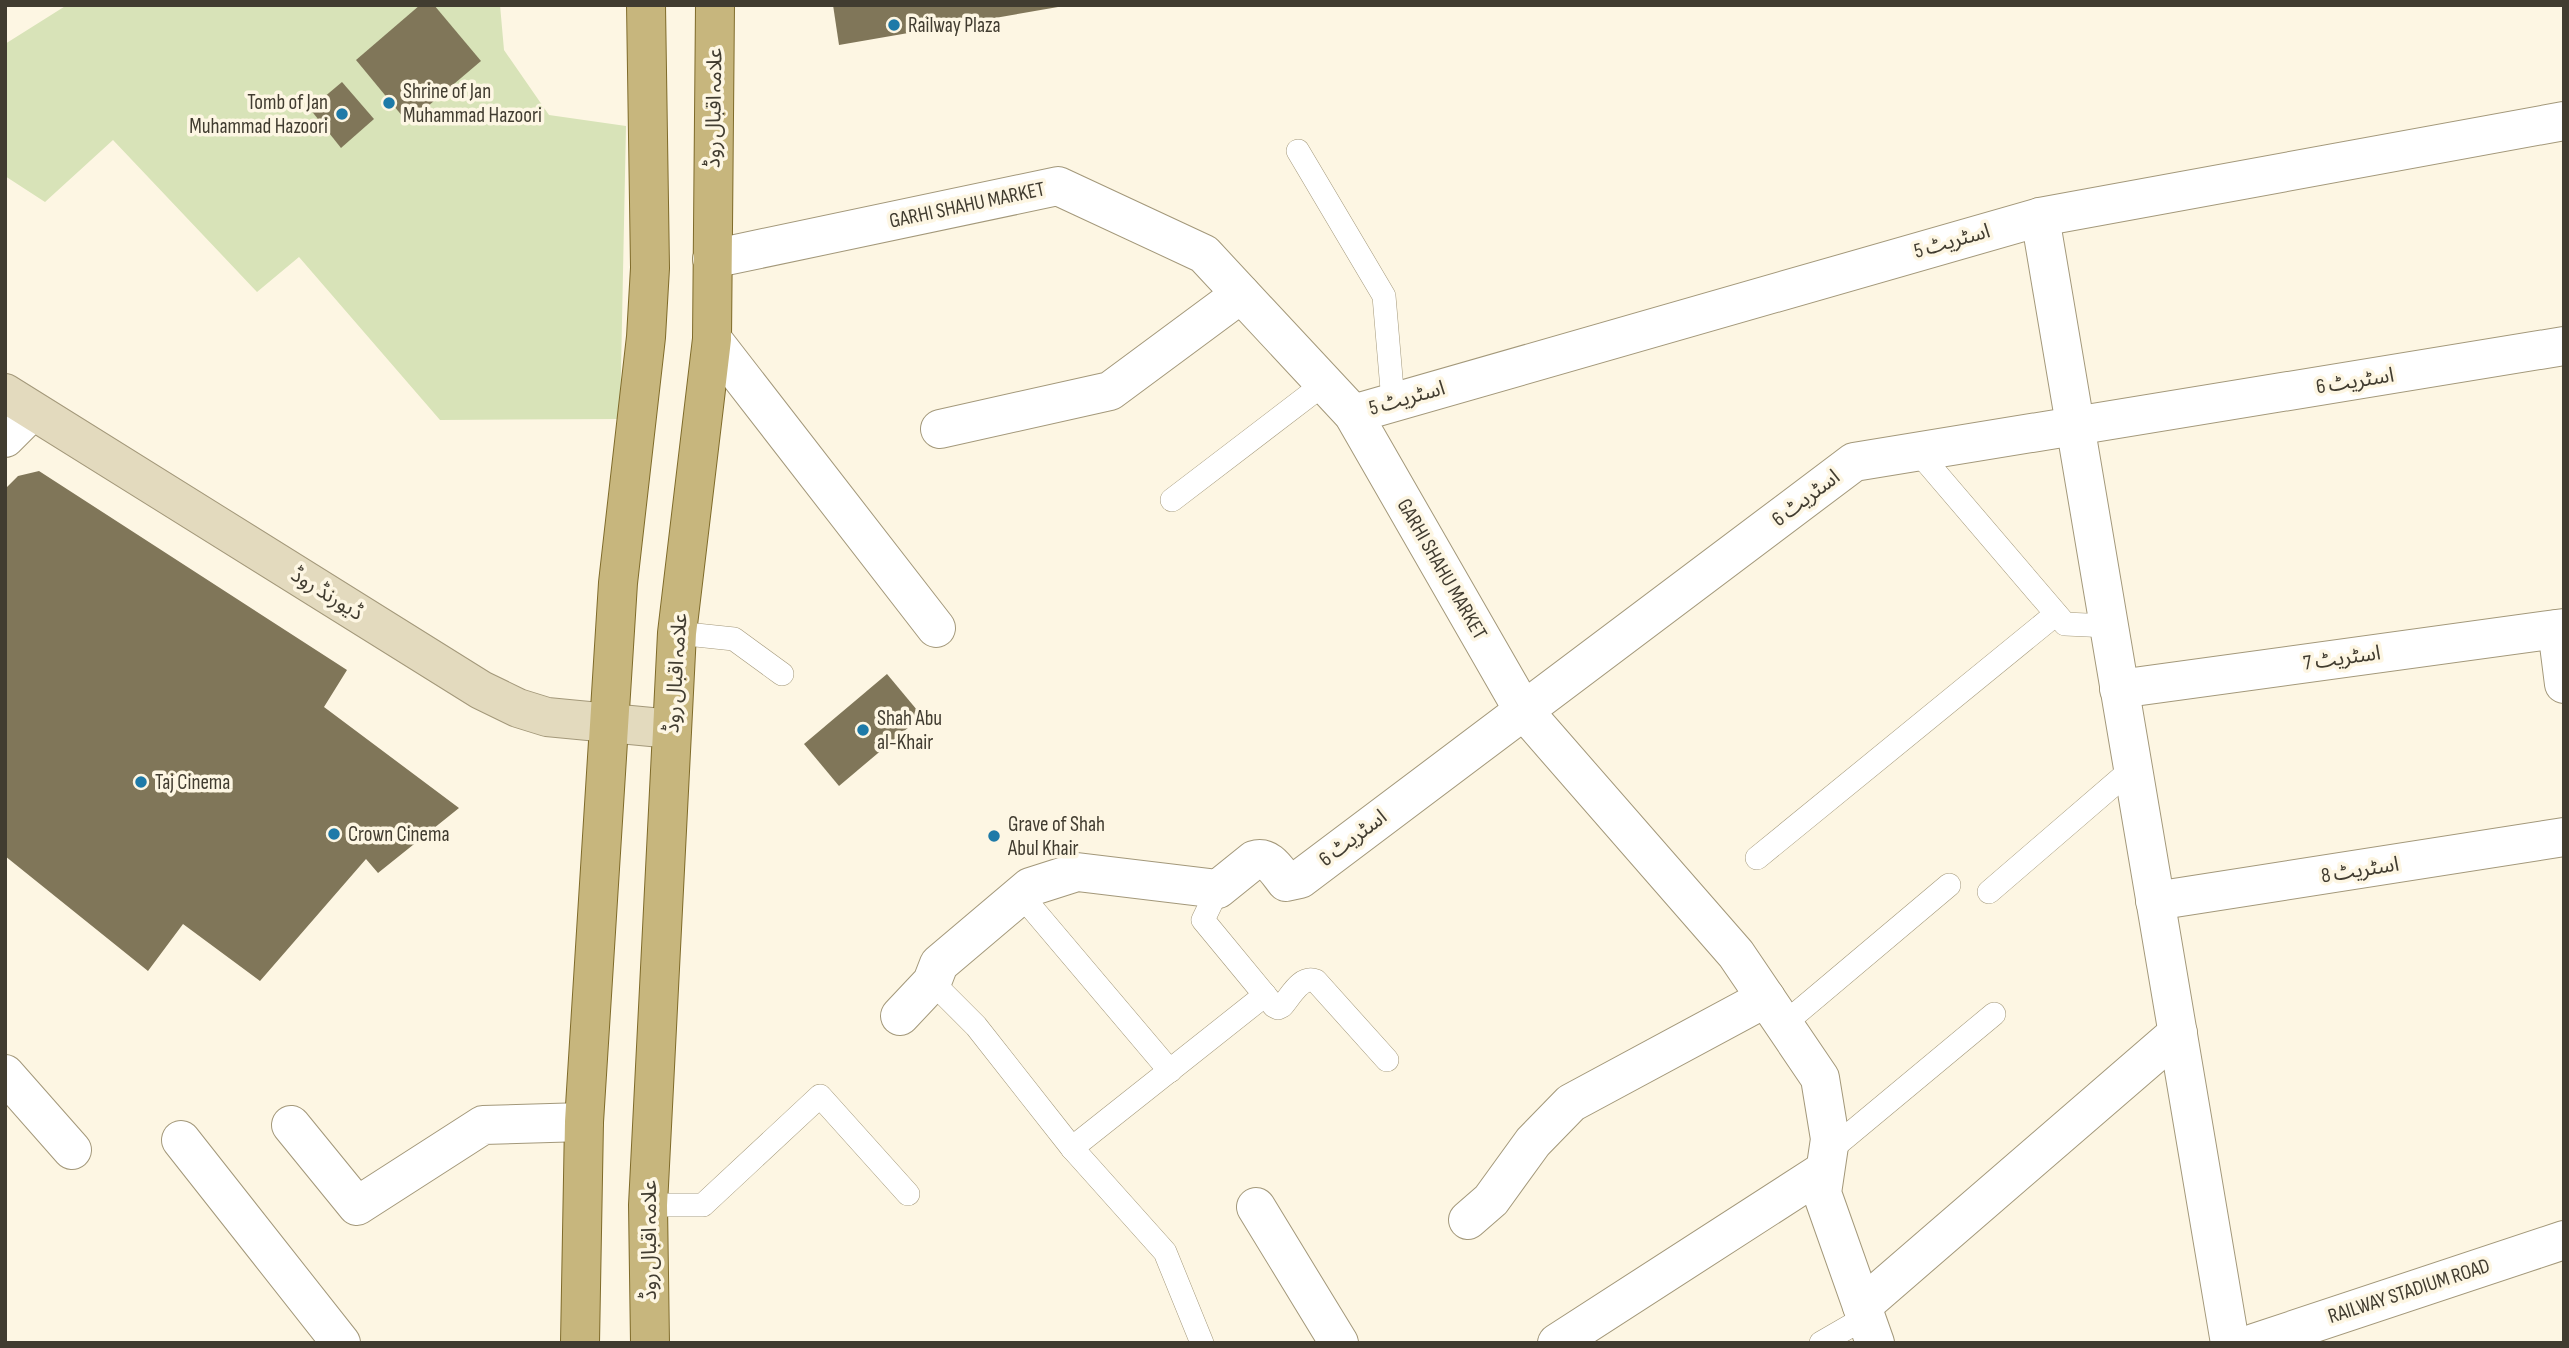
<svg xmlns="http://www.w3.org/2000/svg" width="2569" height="1348" viewBox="0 0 2569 1348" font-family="'Sofia Sans Condensed','Noto Sans Arabic',sans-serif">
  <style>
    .green { fill: #d8e3b8 }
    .building { fill: #807659 }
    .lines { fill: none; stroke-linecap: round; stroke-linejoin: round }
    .service-casing { stroke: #a3987a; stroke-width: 24 }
    .minor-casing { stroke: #a3987a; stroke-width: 40 }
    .tertiary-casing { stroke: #a3987a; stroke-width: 40 }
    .secondary-casing { stroke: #a3987a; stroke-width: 40 }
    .primary-casing { stroke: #7f6b2a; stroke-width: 40 }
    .service { stroke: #fff; stroke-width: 23 }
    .minor { stroke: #fff; stroke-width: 38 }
    .tertiary { stroke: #fff; stroke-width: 38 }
    .secondary { stroke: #e3dabe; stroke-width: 38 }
    .primary { stroke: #c7b67d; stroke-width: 38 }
    .poi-dot { fill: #1e7aa8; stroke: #fdf6e3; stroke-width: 2.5 }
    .labels { text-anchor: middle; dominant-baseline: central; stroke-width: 7; stroke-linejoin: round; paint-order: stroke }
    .poi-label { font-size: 21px; fill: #413c30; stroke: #fdf6e3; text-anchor: start }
    .street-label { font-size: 21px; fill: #413c30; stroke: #fdf6e3 }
  </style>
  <rect width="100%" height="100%" fill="#fdf6e3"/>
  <path class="green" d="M67,5H500L504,50L549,115L626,126L620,419L440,420L299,257L257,292L113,140L45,202L5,176V44Z"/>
  <g class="building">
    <path d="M420,5H434L481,61L408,123L356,60Z"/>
    <path d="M833,5H1058V7L839,45Z"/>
    <path d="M342,82L374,119L341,148L310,109Z"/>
    <path d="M39,471L347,670L324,707L459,808L378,873L366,859L260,981L183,924L148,971L5,856V489L18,476Z"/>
    <path d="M887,674L922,716L839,786L804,744Z"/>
  </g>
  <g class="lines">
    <g class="service-casing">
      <g id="service">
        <path d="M1298,151L1384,296L1393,401"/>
        <path d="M1918,452L2065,624L2109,626"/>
        <path d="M1172,500L1325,383"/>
        <path d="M677,633L734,639L782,674"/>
        <path d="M1757,858L2056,614"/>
        <path d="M1218,889L1203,920L1274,1006L1278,1008L1282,1006C1291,996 1301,975 1316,981L1387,1060"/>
        <path d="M1989,892L2133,768"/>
        <path d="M1021,895L1170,1071"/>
        <path d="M932,982L976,1026L1072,1148L1165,1252L1202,1343"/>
        <path d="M1784,1024L1949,885"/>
        <path d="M1072,1148L1265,995"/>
        <path d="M1828,1152L1994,1014"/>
        <path d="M648,1205H703L820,1096L908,1194"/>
        <path d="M1821,1343L1866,1317"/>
      </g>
    </g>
    <g class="minor-casing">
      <g id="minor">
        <path d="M2040,217L2230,1343"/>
        <path d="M712,259L1058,186L1204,254L1353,414L1523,710L1736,954L1820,1078L1830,1139L1822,1193L1875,1343"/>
        <path d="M712,339L936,628"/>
        <path d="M1353,414L2040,217L2564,121"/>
        <path d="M940,429L1110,391L1241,294"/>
        <path d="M2557,629L2564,684"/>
        <path d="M2119,689L2564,628"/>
        <path d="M2155,901L2564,837"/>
        <path d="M900,1016L932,982L939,964L1030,887L1077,872L1218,889L1254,860C1269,855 1277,871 1286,882L1300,879L1854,462L2564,346"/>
        <path d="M5,1074L72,1150"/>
        <path d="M291,1125L357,1206L483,1125L584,1122"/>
        <path d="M181,1140L341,1343"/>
        <path d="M1256,1207L1339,1343"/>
        <path d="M1468,1220L1491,1200L1533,1142L1571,1103L1766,998"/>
        <path d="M1862,1306L2178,1033"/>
        <path d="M1557,1343L1825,1170"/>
        <path d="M2254,1343L2564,1240"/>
      </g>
    </g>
    <g class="tertiary-casing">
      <path id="tertiary" d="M5,438L32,411"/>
    </g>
    <g class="secondary-casing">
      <path id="secondary" d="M5,393L481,690L518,708L547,717L672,729"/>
    </g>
    <g class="primary-casing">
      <g id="primary">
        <path d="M580,1343L584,1122L618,583L646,337L650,268L646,5"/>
        <path d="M650,1343L648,1205L677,633L712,339L715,5"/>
      </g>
    </g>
    <use href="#service" class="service"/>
    <use href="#minor" class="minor"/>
    <use href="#tertiary" class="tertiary"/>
    <use href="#secondary" class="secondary"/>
    <use href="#primary" class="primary"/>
  </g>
  <g class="poi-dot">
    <circle cx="894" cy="25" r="7"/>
    <circle cx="389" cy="103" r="7"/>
    <circle cx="342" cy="114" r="7"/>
    <circle cx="863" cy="730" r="7"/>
    <circle cx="141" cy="782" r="7"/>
    <circle cx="334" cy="834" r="7"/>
    <circle cx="994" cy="836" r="7"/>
  </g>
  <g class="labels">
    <g class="poi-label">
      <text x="908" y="25">Railway Plaza</text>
      <text x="403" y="91">Shrine of Jan<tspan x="403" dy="24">Muhammad Hazoori</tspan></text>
      <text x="328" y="102" text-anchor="end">Tomb of Jan<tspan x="328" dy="24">Muhammad Hazoori</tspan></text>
      <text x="877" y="718">Shah Abu<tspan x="877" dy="24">al-Khair</tspan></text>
      <text x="155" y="782">Taj Cinema</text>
      <text x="1008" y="824">Grave of Shah<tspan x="1008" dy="24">Abul Khair</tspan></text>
      <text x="348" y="834">Crown Cinema</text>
    </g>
    <g class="street-label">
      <text transform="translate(714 108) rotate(-89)">علامہ اقبال روڈ</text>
      <text transform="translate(967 205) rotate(-12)">GARHI SHAHU MARKET</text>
      <text transform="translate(1952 241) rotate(-16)">اسٹریٹ 5</text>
      <text transform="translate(2355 381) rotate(-9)">اسٹریٹ 6</text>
      <text transform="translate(1407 398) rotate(-16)">اسٹریٹ 5</text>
      <text transform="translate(1806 498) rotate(-37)">اسٹریٹ 6</text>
      <text transform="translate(1442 569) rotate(60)">GARHI SHAHU MARKET</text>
      <text transform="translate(327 594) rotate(32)">ڈیورنڈ روڈ</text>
      <text transform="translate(2342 658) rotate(-8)">اسٹریٹ 7</text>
      <text transform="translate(676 673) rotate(-86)">علامہ اقبال روڈ</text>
      <text transform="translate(1353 838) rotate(-37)">اسٹریٹ 6</text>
      <text transform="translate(2360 870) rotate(-9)">اسٹریٹ 8</text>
      <text transform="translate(649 1240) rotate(-90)">علامہ اقبال روڈ</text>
      <text transform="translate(2409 1291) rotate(-18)">RAILWAY STADIUM ROAD</text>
    </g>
  </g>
  <rect width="2569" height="1348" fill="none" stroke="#413c30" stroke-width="14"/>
</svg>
